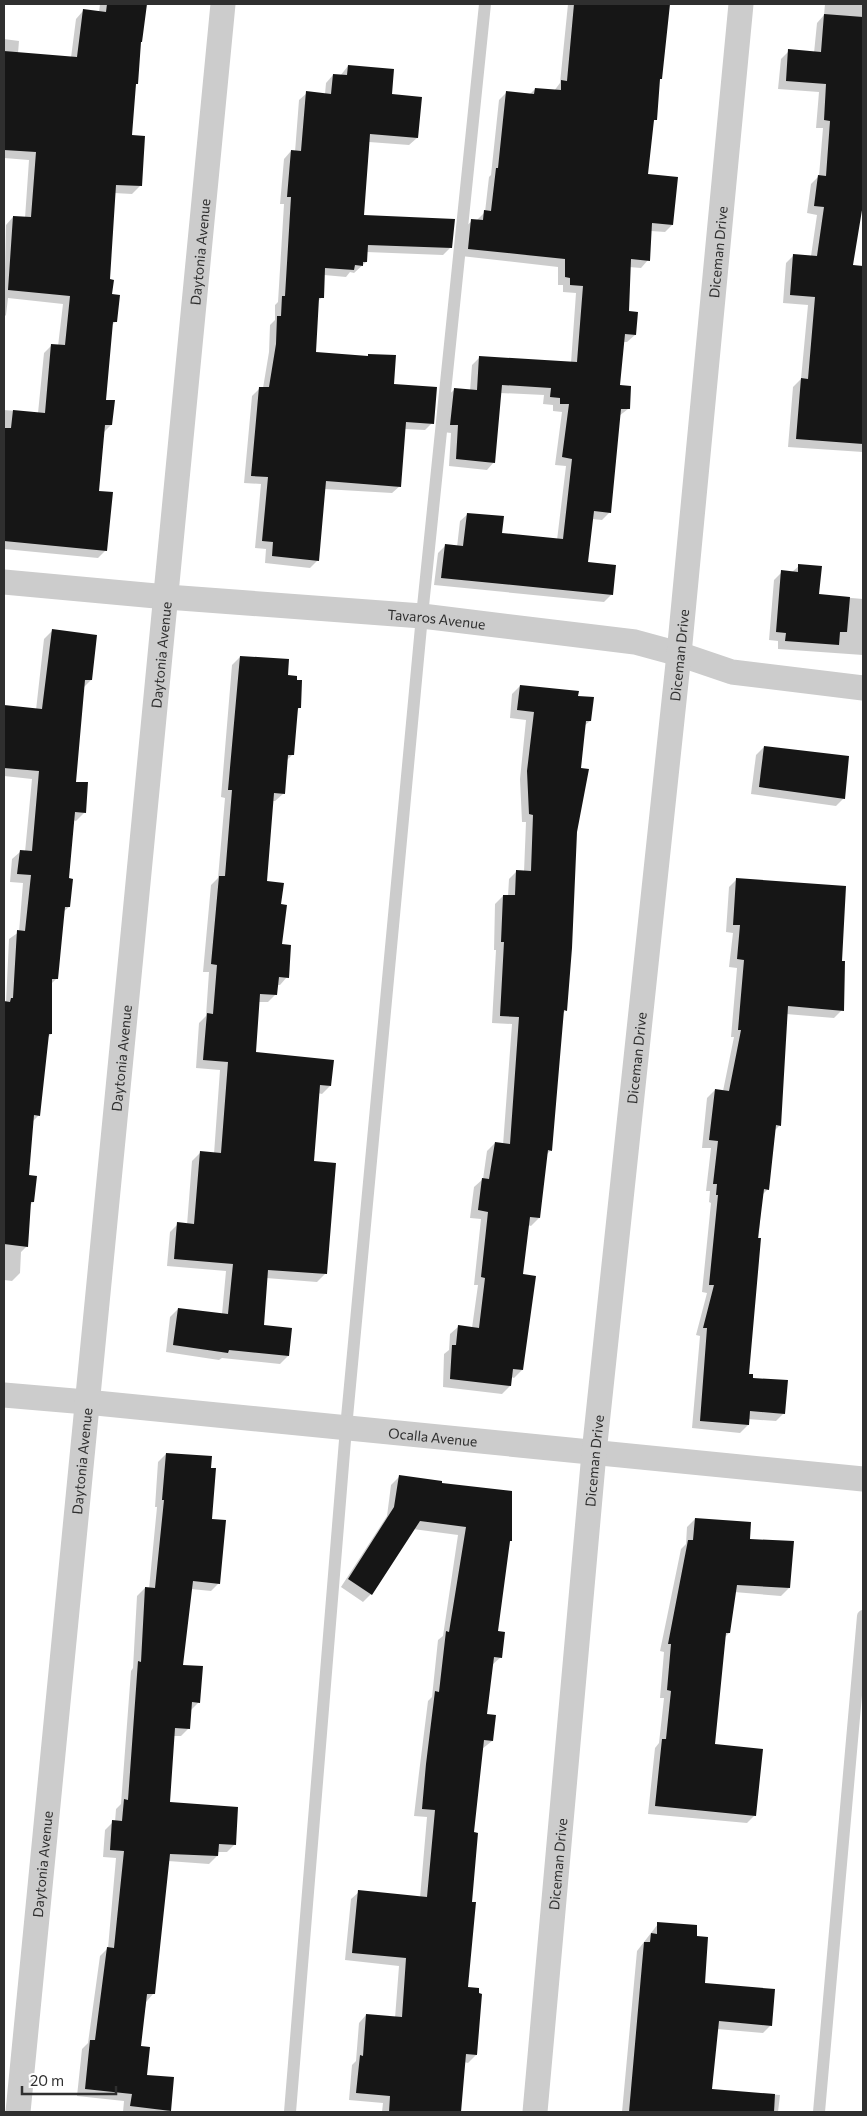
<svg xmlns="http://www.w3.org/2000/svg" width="867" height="2116" viewBox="0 0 867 2116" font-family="Commissioner,sans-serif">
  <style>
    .shadow { fill: #0003 }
    .building { fill: #161616 }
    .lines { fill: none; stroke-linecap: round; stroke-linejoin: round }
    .lane { stroke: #ccc; stroke-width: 12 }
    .street { stroke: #ccc; stroke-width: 25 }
    .labels { text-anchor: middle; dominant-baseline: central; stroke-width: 5; stroke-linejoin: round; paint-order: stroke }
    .street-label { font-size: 14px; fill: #2f2f2f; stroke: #fff }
  </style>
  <rect width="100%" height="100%" fill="#fff"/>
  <g class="shadow">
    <path d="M100,4H145L141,41L68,81L76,19L83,11L99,12Z"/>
    <path d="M568,4H669L661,78L659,80L655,119L653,122L647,175L672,225L665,232L651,231L648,260L641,268L629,267L627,312L635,335L627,342H623L619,387L628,409L619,416L610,512L602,520L592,519L587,563L612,594L604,602L434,585L438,553L445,546L457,547L460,521L468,514L501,534L557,540L566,466L555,465L562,412L553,411V405L543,404L544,395L500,393L494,462L487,470L449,466L451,433L443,432L446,397L454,390L470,391L472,365L479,358L571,363L576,293L563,292V285H558V267L461,256L464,228L472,221H476L485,212L489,177L491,175L499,100L507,92L530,94L535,89L554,91L560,83Z"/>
    <path d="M825,4H863V195L852,266L863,267V452L788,447L793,387L801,379L808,305L783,303L786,263L794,255L811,256L817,215L807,213L811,184L819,176L823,128H816L819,92L778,89L781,59L789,51L814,53L817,23L824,15Z"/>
    <path d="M4,39L19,41L17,66L9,74H4Z"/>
    <path d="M348,66L390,95L417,138L409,145L369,142L363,216L450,248L443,255L366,252V262L354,273L350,272L346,277L324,275L322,297L317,302L315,354L366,357L369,355L393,385L432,423L425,430L405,429L400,486L392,493L324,489L318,560L310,568L265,563L266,549L255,548L261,484L244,483L252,396L260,388H263L269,352L270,325L275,320V305L278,302L284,204H280L284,159L291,151L295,152L299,100L307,93L325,94L326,83L333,75L340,76Z"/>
    <path d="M4,112L132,119L131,136L140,186L132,194L114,193L109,280L115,322L112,325L104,401L111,425L103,433L97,492L106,550L98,558L4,549V410L38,413L44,353L52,345L58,346L63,304L8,298L6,315L4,317L6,225L13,217L25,218L29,160L4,158Z"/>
    <path d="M799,566L818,595L863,599V655L778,649V641L769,640L774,580L782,572H792Z"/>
    <path d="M52,631L91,680L83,688L75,783L84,813L76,821L73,820L68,879L69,907L63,912L57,978L51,984V1034L47,1038L39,1115L32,1122L28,1176L33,1202L30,1205L27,1246L21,1252L20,1273L12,1281L4,1280V1002L6,1003L9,939L19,932L23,883L10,882L12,859L20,852H25L32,779L4,776V707L36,710L44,639Z"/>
    <path d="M240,657L287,677L299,708L296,711L293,754L286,761L283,794L275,801H272L265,882L280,905L281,945L287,977L280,985H277L276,994L268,1002H258L254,1053L330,1086L322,1094L318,1093L313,1162L325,1274L317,1282L266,1278L262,1326L288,1356L280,1364L222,1358L219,1360L166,1352L170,1317L178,1309L222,1314L226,1271L167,1266L170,1232L178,1224L187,1225L192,1161L200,1153L214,1154L220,1070L196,1068L199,1023L206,1016L209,972H203L211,885L218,878L225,798L221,797L232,665Z"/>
    <path d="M520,686L577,697L590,721L584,726L576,832L566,1010L562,1014L551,1150L546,1155L539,1218L531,1226L528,1225L522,1275V1370L514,1378L511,1377L510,1386L502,1394L443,1387L444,1354L449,1350L450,1334L458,1327L472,1328L478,1285H474L481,1219L470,1218L474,1187L483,1179L487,1151L495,1143L503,1145L512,1024L492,1023L496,950H494L495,904L503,896H508L509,879L517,871L524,872L526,822H522L520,779L526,720L510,718L512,694Z"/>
    <path d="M764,747L844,798L836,806L751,794L756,755Z"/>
    <path d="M737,879L840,962L842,1010L834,1018L786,1014L780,1125L775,1130L768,1189L762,1195L748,1375L784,1413L776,1421L748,1419V1425L740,1433L692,1428L700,1336L696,1335L707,1293L702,1292L711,1203L709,1202L710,1191H706L711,1148H702L707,1098L715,1090L723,1091L734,1037H731L737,968L729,967L733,933L726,932L729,887Z"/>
    <path d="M166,1454L211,1520L219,1583L211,1591L191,1589L182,1666L199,1702L191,1710L189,1728L181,1736H173L169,1804L235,1844L227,1852H217V1856L209,1864L168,1861L153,1994L146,2002L139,2047L145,2076L169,2110L167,2112H123L124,2101L77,2096L82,2049L88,2043L100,1956L108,1948L116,1858L103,1857L105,1830L113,1822H115L116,1809L121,1804L131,1671L133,1668L137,1596L145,1588L149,1589L157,1507H155L158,1462Z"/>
    <path d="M399,1477L509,1542L496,1632L501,1657L492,1665L486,1715L494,1716L492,1741L482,1749L472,1833L466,1988L476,2055L468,2063L464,2062L460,2112H382L383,2103L349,2100L352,2065L356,2061L359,2023L366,2015L395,2018L399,1966L345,1960L351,1899L359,1892L420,1898L427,1817L414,1816L419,1773L428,1701L432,1697L438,1640L443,1636L458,1535L413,1529L371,1594L363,1602L341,1587L387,1516L391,1485Z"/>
    <path d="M695,1519L749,1540L789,1588L781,1596L734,1592L729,1633L724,1638L713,1745L755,1815L747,1823L648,1814L655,1748L659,1743L664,1698H660L664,1652L660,1651L681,1549L686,1544L687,1527Z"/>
    <path d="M658,1924L696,1938L704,1984L771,2025L763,2033L717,2029L711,2090L780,2095L778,2112H622L637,1951Z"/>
  </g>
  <g class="building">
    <path d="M107,4H147L142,42H141L138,84H136L132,135L145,136L142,186L116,185L110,279L114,280L112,294L120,295L117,322H113L106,400H115L112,425H105L99,491L113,492L107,551L4,541V428H11L13,410L45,413L51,344L65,345L70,296L8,290L13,216L31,217L36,152L4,150V51L77,57L83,9L106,12Z"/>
    <path d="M574,4H670L662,79H660L657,120H654L648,174L678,177L673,225L652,223L650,261L631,259L629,311L638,312L636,335L625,334L620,385L631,386L630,409H621L611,513L594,511L588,562L616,565L613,595L441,578L445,544L463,546L467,513L504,516L502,533L563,539L572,459L562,457L569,404H560V398L550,397L551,388L502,385L495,463L456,459L458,425H450L454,388L477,390L479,356L577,362L583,286L570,285V278L565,277V259L468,249L471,219L483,220L484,210L491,211L496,168H498L506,91L534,94L535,88L561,90V80L567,81Z"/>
    <path d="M824,14L863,17V204L853,265L863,266V444L796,439L801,378L808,379L815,297L790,295L793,254L817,256L824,207L814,206L818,175L826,176L830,121L824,120L826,84L786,81L788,49L821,52Z"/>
    <path d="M348,65L394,69L392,94L422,97L418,138L370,134L364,215L455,219L452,248L368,245L367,262H363V266L355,265L354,270L325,268L324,298H319L316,352L368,356V354L396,355L394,384L437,387L434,424L406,422L401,487L326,481L319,561L272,556L273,542L262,541L268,477L251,476L259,387H269L276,344L277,316H281L282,296H285L291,197H287L291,150L301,151L306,91L331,94L333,74L347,75Z"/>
    <path d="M798,564L822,566L819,594L850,597L847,632H840L839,645L785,641L786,633L776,632L781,570L798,572Z"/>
    <path d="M52,629L97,635L92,680H85L76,782H88L86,813L75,812L69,878L73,879L70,907H65L58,979H52V1034H49L40,1116L34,1115L29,1175L37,1176L34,1202H31L28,1247L4,1244V1001L10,1002L11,998H13L17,930L25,931L31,875L17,874L20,850L32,851L39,771L4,768V705L42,709Z"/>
    <path d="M240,656L289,659L288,675L297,676V680H302L301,708H298L294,755H288L285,794L274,793L267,881L284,883L281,904L287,905L282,944L291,945L289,978L279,977L277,995L260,994L256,1052L334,1060L331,1086L320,1085L314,1161L336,1163L327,1274L268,1270L264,1325L292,1328L289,1356L229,1350L228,1353L173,1345L178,1308L228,1314L233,1264L174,1259L177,1222L194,1224L200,1151L221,1153L228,1062L203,1060L207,1013L213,1014L217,965L211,964L219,876H225L232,790H228Z"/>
    <path d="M520,685L579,691L578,696L594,697L591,721H586L581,768L589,769L577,832L572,948L567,1011L564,1010L552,1151L548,1150L540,1218L530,1217L523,1274L536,1276L523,1370L513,1369L511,1386L450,1379L452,1345H456L458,1325L479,1328L485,1278L481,1277L488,1212L478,1210L482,1178L489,1179L495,1142L510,1144L519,1017L500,1016L504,942H501L503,895H515L516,870L531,871L533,815L529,814L527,771L534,712L517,710Z"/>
    <path d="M764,746L849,756L845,799L759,787Z"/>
    <path d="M736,878L846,886L842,961H845L844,1011L788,1006L781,1126L776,1125L769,1190L764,1189L758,1238H761L749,1374H753V1378L788,1380L785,1414L750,1411L749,1425L700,1421L707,1328H703L714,1285H709L718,1195H716L717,1184H713L718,1141L709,1140L715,1089L729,1091L741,1030H738L744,960L737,959L740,925H733Z"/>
    <path d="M166,1453L212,1456L211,1468H216L212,1519L226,1520L220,1584L193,1581L183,1665L203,1666L200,1703L192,1702L190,1729L175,1728L170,1802L238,1807L236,1845L219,1844L218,1856L170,1854L155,1994H147L141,2046L150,2047L147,2075L174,2077L171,2111L130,2106L132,2094L85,2089L90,2040H95L107,1947L114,1948L124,1851L110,1850L112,1820L122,1821L124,1799L128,1800L138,1661L141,1662L145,1587L155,1588L164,1500H162Z"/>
    <path d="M399,1475L442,1481V1483L512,1491V1541H510L498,1631L505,1632L502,1658L494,1657L487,1714L496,1715L493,1741L484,1740L474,1832L478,1833L472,1902H476L468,1987L479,1988V1993L482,1994L477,2055L466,2054L461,2112H389L390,2096L356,2093L360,2055L363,2056L366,2014L402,2017L406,1958L352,1953L358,1890L427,1897L435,1810L422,1809L426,1764L435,1691L439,1692L446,1631L449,1632L466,1527L420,1521L372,1595L348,1579L394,1507Z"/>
    <path d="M695,1518L751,1522L750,1539L794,1541L790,1588L737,1585L730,1633H726L715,1744L763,1749L756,1816L655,1806L662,1739H666L671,1691L667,1690L671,1644H668L688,1540H693Z"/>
    <path d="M657,1922L697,1925V1936L708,1937L705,1983L775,1989L772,2026L719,2021L712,2089L775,2094L774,2112H629L644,1942H650L651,1933L657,1934Z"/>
  </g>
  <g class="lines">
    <g class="lane">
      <path d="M290,2112L346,1428L422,616L485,4"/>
      <path d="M819,2112L863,1616"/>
    </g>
    <g class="street">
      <path id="s1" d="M4,582L167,597L422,616L635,642L679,654L732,672L863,688"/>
      <path id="s2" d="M4,1395L86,1402L863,1479"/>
      <path id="s3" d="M18,2112C85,1409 157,707 223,4"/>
      <path id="s4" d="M535,2112L594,1453L679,654L741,4"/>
    </g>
  </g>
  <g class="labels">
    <g class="street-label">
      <text stroke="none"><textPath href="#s3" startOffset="1869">Daytonia Avenue</textPath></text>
      <text stroke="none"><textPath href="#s4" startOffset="1869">Diceman Drive</textPath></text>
      <text stroke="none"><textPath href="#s1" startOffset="434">Tavaros Avenue</textPath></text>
      <text stroke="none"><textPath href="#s3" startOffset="1464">Daytonia Avenue</textPath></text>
      <text stroke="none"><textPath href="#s4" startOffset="1464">Diceman Drive</textPath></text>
      <text stroke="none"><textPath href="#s3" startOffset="1059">Daytonia Avenue</textPath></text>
      <text stroke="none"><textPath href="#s4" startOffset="1059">Diceman Drive</textPath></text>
      <text stroke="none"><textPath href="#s2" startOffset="431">Ocalla Avenue</textPath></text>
      <text stroke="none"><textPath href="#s3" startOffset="654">Daytonia Avenue</textPath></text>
      <text stroke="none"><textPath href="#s4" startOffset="654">Diceman Drive</textPath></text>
      <text stroke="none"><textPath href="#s3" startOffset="249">Daytonia Avenue</textPath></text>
      <text stroke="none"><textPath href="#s4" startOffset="249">Diceman Drive</textPath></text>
    </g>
  </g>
  <rect width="867" height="2116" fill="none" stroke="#2f2f2f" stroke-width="10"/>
  <path d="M22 2086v8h94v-8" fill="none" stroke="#2f2f2f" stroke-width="2.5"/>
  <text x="30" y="2086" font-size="15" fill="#2f2f2f" stroke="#ffffff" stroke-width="4" paint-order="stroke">20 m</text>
</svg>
